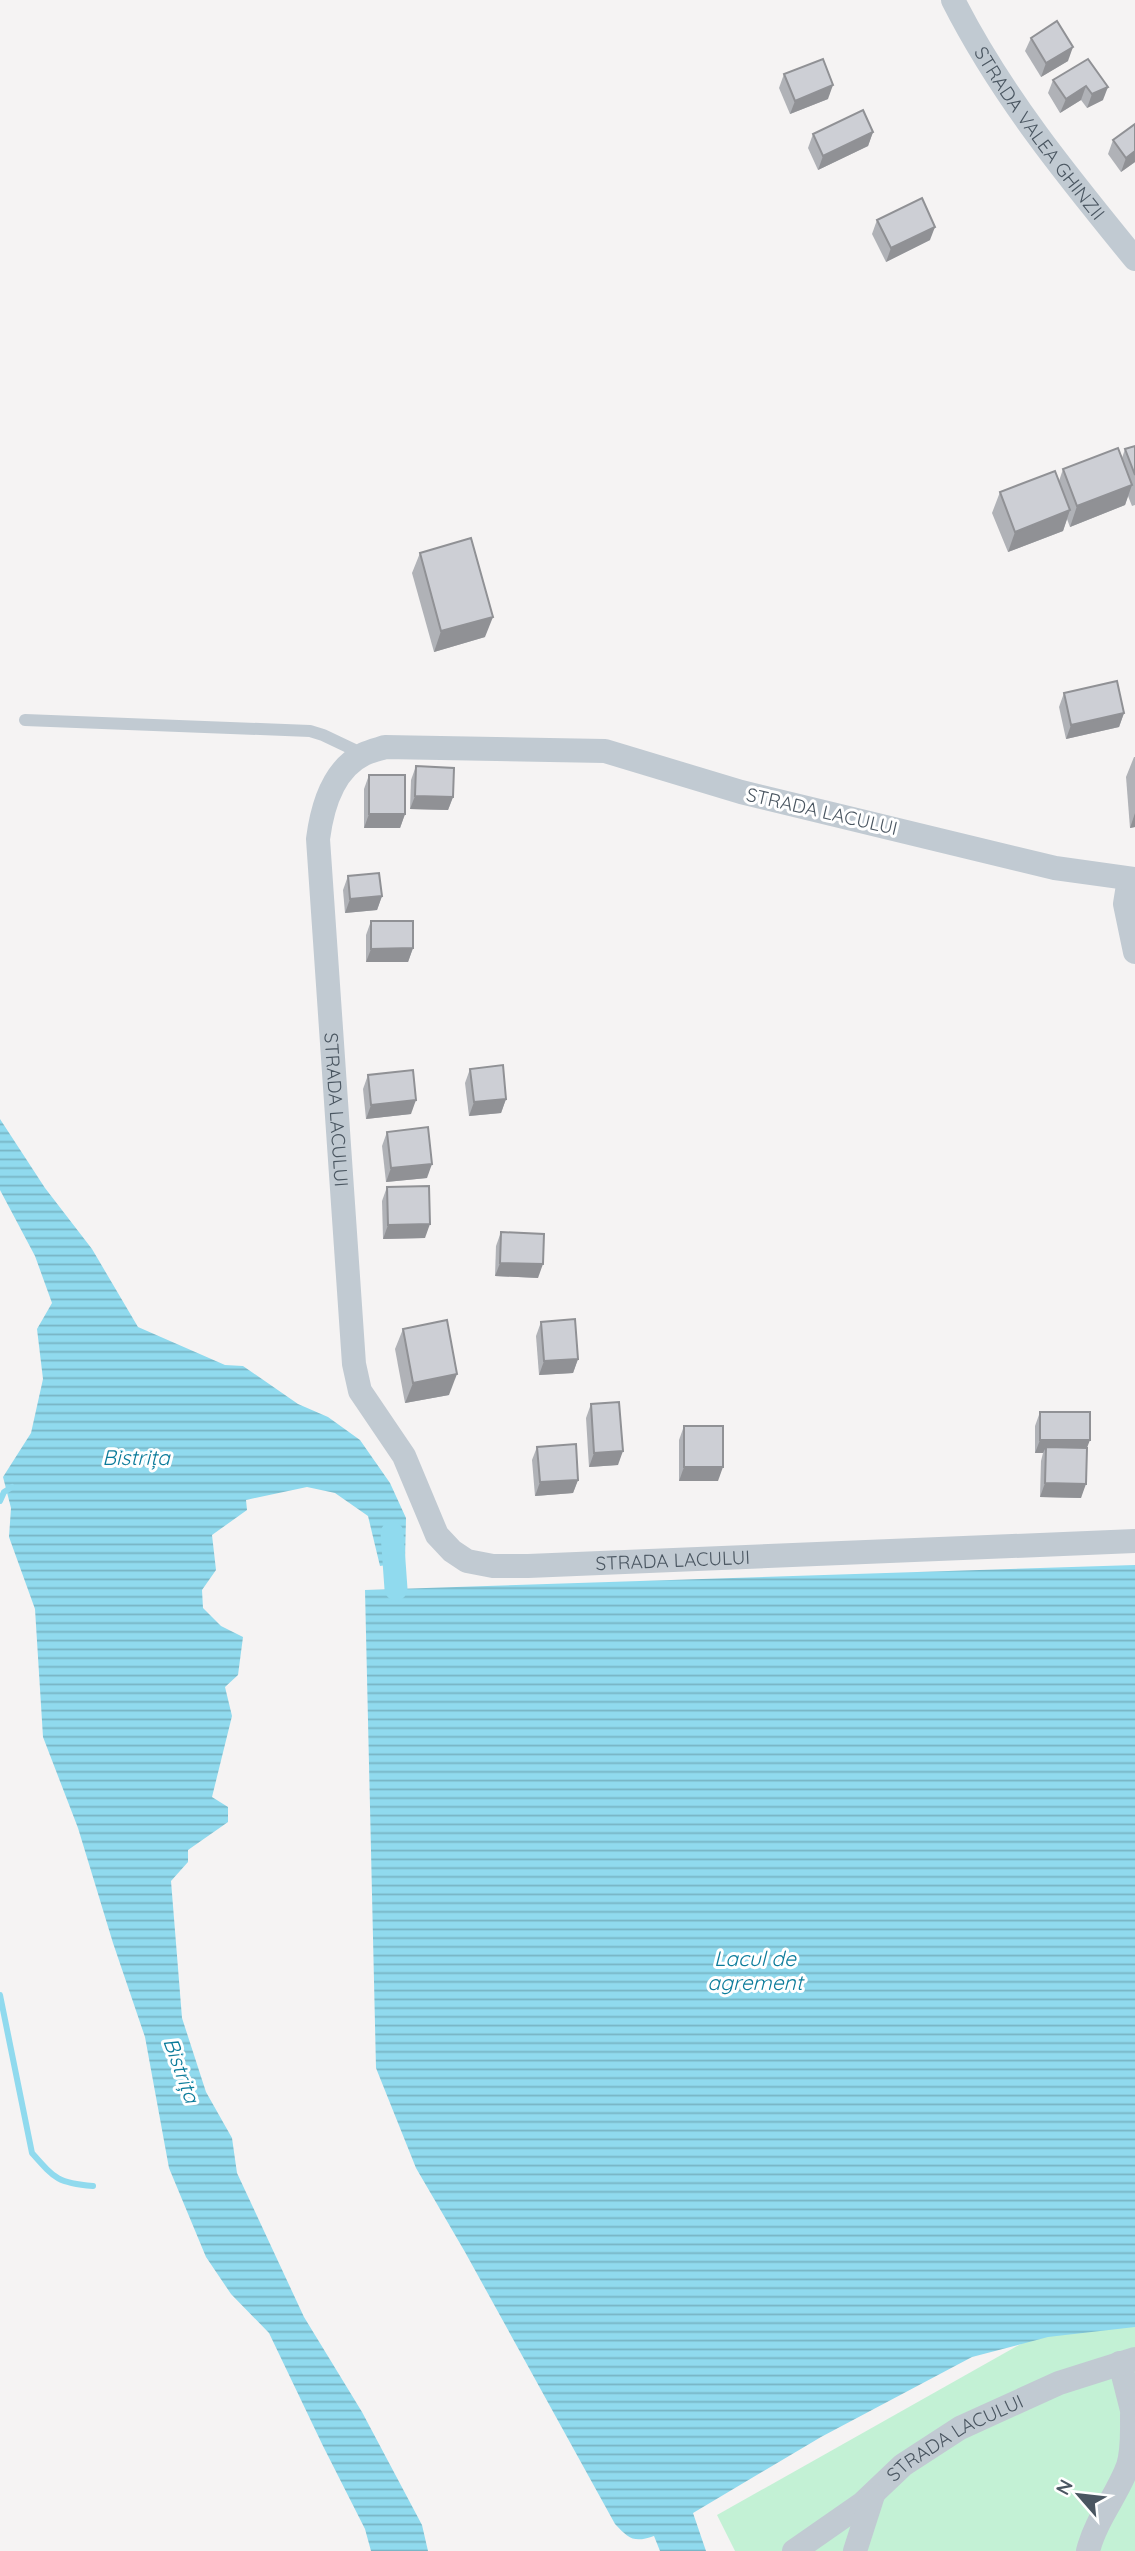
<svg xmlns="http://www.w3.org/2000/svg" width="1135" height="2551" viewBox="0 0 1135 2551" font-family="Quicksand,sans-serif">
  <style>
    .park { fill: #c3f1d5 }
    .water { fill: url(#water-rules) }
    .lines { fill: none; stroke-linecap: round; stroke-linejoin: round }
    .stream { stroke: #90daee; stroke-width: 6 }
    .canal { stroke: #90daee; stroke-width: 23 }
    .lane { stroke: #c1cad2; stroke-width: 12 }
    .street { stroke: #c1cad2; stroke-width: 24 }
    .wall { fill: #b0b2b7 }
    .shaded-wall { fill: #909195 }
    .building { fill: #cdcfd5; stroke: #909195; stroke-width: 2 }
    .labels { text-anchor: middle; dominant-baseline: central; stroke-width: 6; stroke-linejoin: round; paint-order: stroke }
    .street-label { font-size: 19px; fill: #4a5661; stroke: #fff }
    .water-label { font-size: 21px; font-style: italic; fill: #0c7c9b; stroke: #fff }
  </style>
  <defs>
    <pattern id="water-rules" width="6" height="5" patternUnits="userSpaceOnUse" patternTransform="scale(1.75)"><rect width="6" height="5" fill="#90daee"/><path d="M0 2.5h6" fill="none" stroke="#78b4c4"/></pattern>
  </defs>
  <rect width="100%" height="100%" fill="#f5f3f3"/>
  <path class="park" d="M1135,2319V2551H735L717,2515L1042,2332Z"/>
  <g class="water">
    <path d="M0,1119L45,1188L92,1249L138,1327L225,1365L243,1366L298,1404L328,1417L360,1440L390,1483L406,1518L405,1562L380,1566L368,1516L335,1493L307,1487L246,1500L247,1510L212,1535L216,1570L202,1590L203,1608L221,1626L243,1637L238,1675L225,1687L232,1716L212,1797L228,1807V1822L188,1850V1862L171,1881L182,2018L206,2092L232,2138L237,2173L304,2317L362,2412L422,2525L428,2551H371L365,2529L323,2446L269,2333L231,2294L206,2257L169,2168L145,2037L113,1943L78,1828L43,1737L35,1609L9,1537L11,1508L3,1477L31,1433L43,1379L37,1329L52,1303L35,1256L0,1190Z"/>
    <path d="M1135,1565V2327L1048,2337L972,2357L821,2437L693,2513L706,2551H660L654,2536C634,2543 629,2539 615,2524L465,2252L416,2168L376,2068L365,1590Z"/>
  </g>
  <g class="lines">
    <g class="stream">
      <path d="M0,1501L4,1492L12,1487"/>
      <path d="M0,1995L32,2153C55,2179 58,2183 93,2186"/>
    </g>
    <path class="canal" d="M392,1533L396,1589"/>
    <path class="lane" d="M25,720L310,731L323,735L363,754"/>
    <g class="street">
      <path id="s1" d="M953,0C1001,95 1068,177 1135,259"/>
      <path d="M1129,879L1125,904L1135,952"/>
      <path id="s2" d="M1135,879L1055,868L741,792L605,751L385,747C379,749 370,751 364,754C333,769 322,808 318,839L354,1364L360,1391L404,1456L437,1535L452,1551L467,1561L493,1566H528L1135,1541"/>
      <path d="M1120,2363L1135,2422"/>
      <path id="s3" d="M794,2551L863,2503L903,2465L960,2428L1059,2383L1135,2359"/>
      <path d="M855,2551L873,2495"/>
      <path d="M1088,2551C1096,2519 1117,2496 1128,2466C1133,2450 1132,2433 1132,2416"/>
    </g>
  </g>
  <g class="wall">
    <path d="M1031,38L1068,61L1041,77L1025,51Z"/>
    <path d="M1088,59L1103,100L1087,108L1081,100L1060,113L1048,93L1053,80Z"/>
    <path d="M784,74L828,99L790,114L779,88Z"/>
    <path d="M1135,124V162L1121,172L1108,154L1113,140Z"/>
    <path d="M873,132L868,146L818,170L808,148L813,134Z"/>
    <path d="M877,220L930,240L886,262L872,234Z"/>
    <path d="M1135,446V505L1132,506L1128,496L1125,505L1070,527L1067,519L1063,531L1008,552L992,513L1000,492L1059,481L1063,469L1122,458L1125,449Z"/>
    <path d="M420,553L485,637L434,652L412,573Z"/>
    <path d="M1064,693L1124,713L1119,727L1066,739L1059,707Z"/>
    <path d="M1134,757H1135V827L1130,828L1126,777Z"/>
    <path d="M416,766L453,797L448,810L410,809L411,780Z"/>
    <path d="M369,775L405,814L400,828H364V789Z"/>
    <path d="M348,876L382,896L377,910L345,913L343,890Z"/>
    <path d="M371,921L413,948L408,962H366V935Z"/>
    <path d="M470,1069L506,1099L501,1113L469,1116L465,1083Z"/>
    <path d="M368,1075L411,1114L366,1119L363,1089Z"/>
    <path d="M387,1132L427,1178L386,1182L382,1146Z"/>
    <path d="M387,1187L425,1238L383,1239L382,1201Z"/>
    <path d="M501,1232L538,1278L495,1276L496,1246Z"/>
    <path d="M541,1322L578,1359L573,1373L539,1375L536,1336Z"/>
    <path d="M403,1329L449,1395L405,1403L395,1349Z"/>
    <path d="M591,1404L618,1465L589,1467L586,1418Z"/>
    <path d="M1040,1412L1087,1448L1081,1498L1040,1497L1041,1461L1043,1453H1035V1426Z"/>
    <path d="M684,1426L718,1481H679V1440Z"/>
    <path d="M537,1447L578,1480L573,1493L535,1496L532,1460Z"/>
  </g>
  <g class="shaded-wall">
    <path d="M1073,47L1068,61L1041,77L1046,63Z"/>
    <path d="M833,85L828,99L790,114L795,101Z"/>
    <path d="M1086,86L1081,100L1060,113L1066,99Z"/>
    <path d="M1108,87L1103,100L1087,108L1092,94Z"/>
    <path d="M873,132L868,146L818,170L823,156Z"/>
    <path d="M1135,151V162L1121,172L1126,158Z"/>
    <path d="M935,227L930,240L886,262L891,248Z"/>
    <path d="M1132,485L1125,505L1070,527L1077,506Z"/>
    <path d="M1070,510L1063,531L1008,552L1015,532Z"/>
    <path d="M493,617L485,637L434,652L441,631Z"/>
    <path d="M1124,713L1119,727L1066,739L1071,725Z"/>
    <path d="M415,796L453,797L448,810L410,809Z"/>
    <path d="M1135,813V827L1130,828Z"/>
    <path d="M369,814H405L400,828H364Z"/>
    <path d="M382,896L377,910L345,913L350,899Z"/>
    <path d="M413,948L408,962H366L371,949Z"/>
    <path d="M506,1099L501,1113L469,1116L474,1102Z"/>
    <path d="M416,1100L411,1114L366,1119L371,1105Z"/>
    <path d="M432,1164L427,1178L386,1182L391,1168Z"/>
    <path d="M430,1224L425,1238L383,1239L388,1225Z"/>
    <path d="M500,1263L543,1264L538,1278L495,1276Z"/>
    <path d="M578,1359L573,1373L539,1375L544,1361Z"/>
    <path d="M457,1374L449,1395L405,1403L413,1383Z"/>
    <path d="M1040,1440H1090L1085,1453L1046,1447L1043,1453H1035Z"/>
    <path d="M623,1451L618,1465L589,1467L594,1453Z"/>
    <path d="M684,1467H723L718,1481H679Z"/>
    <path d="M578,1480L573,1493L535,1496L540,1482Z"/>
    <path d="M1045,1483L1086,1484L1081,1498L1040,1497Z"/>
  </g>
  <g class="building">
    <path d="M1057,21L1073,47L1046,63L1031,38Z"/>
    <path d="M823,59L833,85L795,101L784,74Z"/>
    <path d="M1088,59L1108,87L1092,94L1086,86L1066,99L1053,80Z"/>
    <path d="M863,110L873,132L823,156L813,134Z"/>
    <path d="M1135,124V151L1126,158L1113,140Z"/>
    <path d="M922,198L935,227L891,248L877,220Z"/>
    <path d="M1135,446V475L1125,449Z"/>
    <path d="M1118,448L1132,485L1077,506L1063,469Z"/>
    <path d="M1055,471L1070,510L1015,532L1000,492Z"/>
    <path d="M471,538L493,617L441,631L420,553Z"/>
    <path d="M1117,681L1124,713L1071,725L1064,693Z"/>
    <path d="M416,766L454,768L453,797L415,796Z"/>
    <rect x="369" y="775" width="36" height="39"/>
    <path d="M379,873L382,896L350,899L348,876Z"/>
    <path d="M371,921H413V948L371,949Z"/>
    <path d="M503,1065L506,1099L474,1102L470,1069Z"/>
    <path d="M413,1070L416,1100L371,1105L368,1075Z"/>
    <path d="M428,1127L432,1164L391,1168L387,1132Z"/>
    <path d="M429,1186L430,1224L388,1225L387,1187Z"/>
    <path d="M501,1232L544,1234L543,1264L500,1263Z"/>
    <path d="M575,1319L578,1359L544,1361L541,1322Z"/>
    <path d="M447,1320L457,1374L413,1383L403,1329Z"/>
    <path d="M619,1402L623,1451L594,1453L591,1404Z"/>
    <rect x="1040" y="1412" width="50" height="28"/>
    <rect x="684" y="1426" width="39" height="41"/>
    <path d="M576,1444L578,1480L540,1482L537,1447Z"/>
    <path d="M1046,1447L1087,1448L1086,1484L1045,1483Z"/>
  </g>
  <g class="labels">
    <g class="street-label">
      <text stroke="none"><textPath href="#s1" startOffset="159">STRADA VALEA GHINZII</textPath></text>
      <text transform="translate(822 811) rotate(13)">STRADA LACULUI</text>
      <text stroke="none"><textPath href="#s2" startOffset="1160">STRADA LACULUI</textPath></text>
      <text stroke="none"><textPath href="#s2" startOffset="1853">STRADA LACULUI</textPath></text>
      <text stroke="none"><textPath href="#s3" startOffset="198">STRADA LACULUI</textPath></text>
    </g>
    <g class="water-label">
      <text x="136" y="1457">Bistrița</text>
      <text x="755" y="1958">Lacul de<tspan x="755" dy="24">agrement</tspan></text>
      <text transform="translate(182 2070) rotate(70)">Bistrița</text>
    </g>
  </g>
  <g transform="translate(1079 2495) rotate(298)" stroke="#ffffff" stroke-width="5" paint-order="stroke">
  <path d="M0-5L12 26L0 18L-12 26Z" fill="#4a5661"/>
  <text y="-10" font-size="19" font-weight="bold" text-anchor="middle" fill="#4a5661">N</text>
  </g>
</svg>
